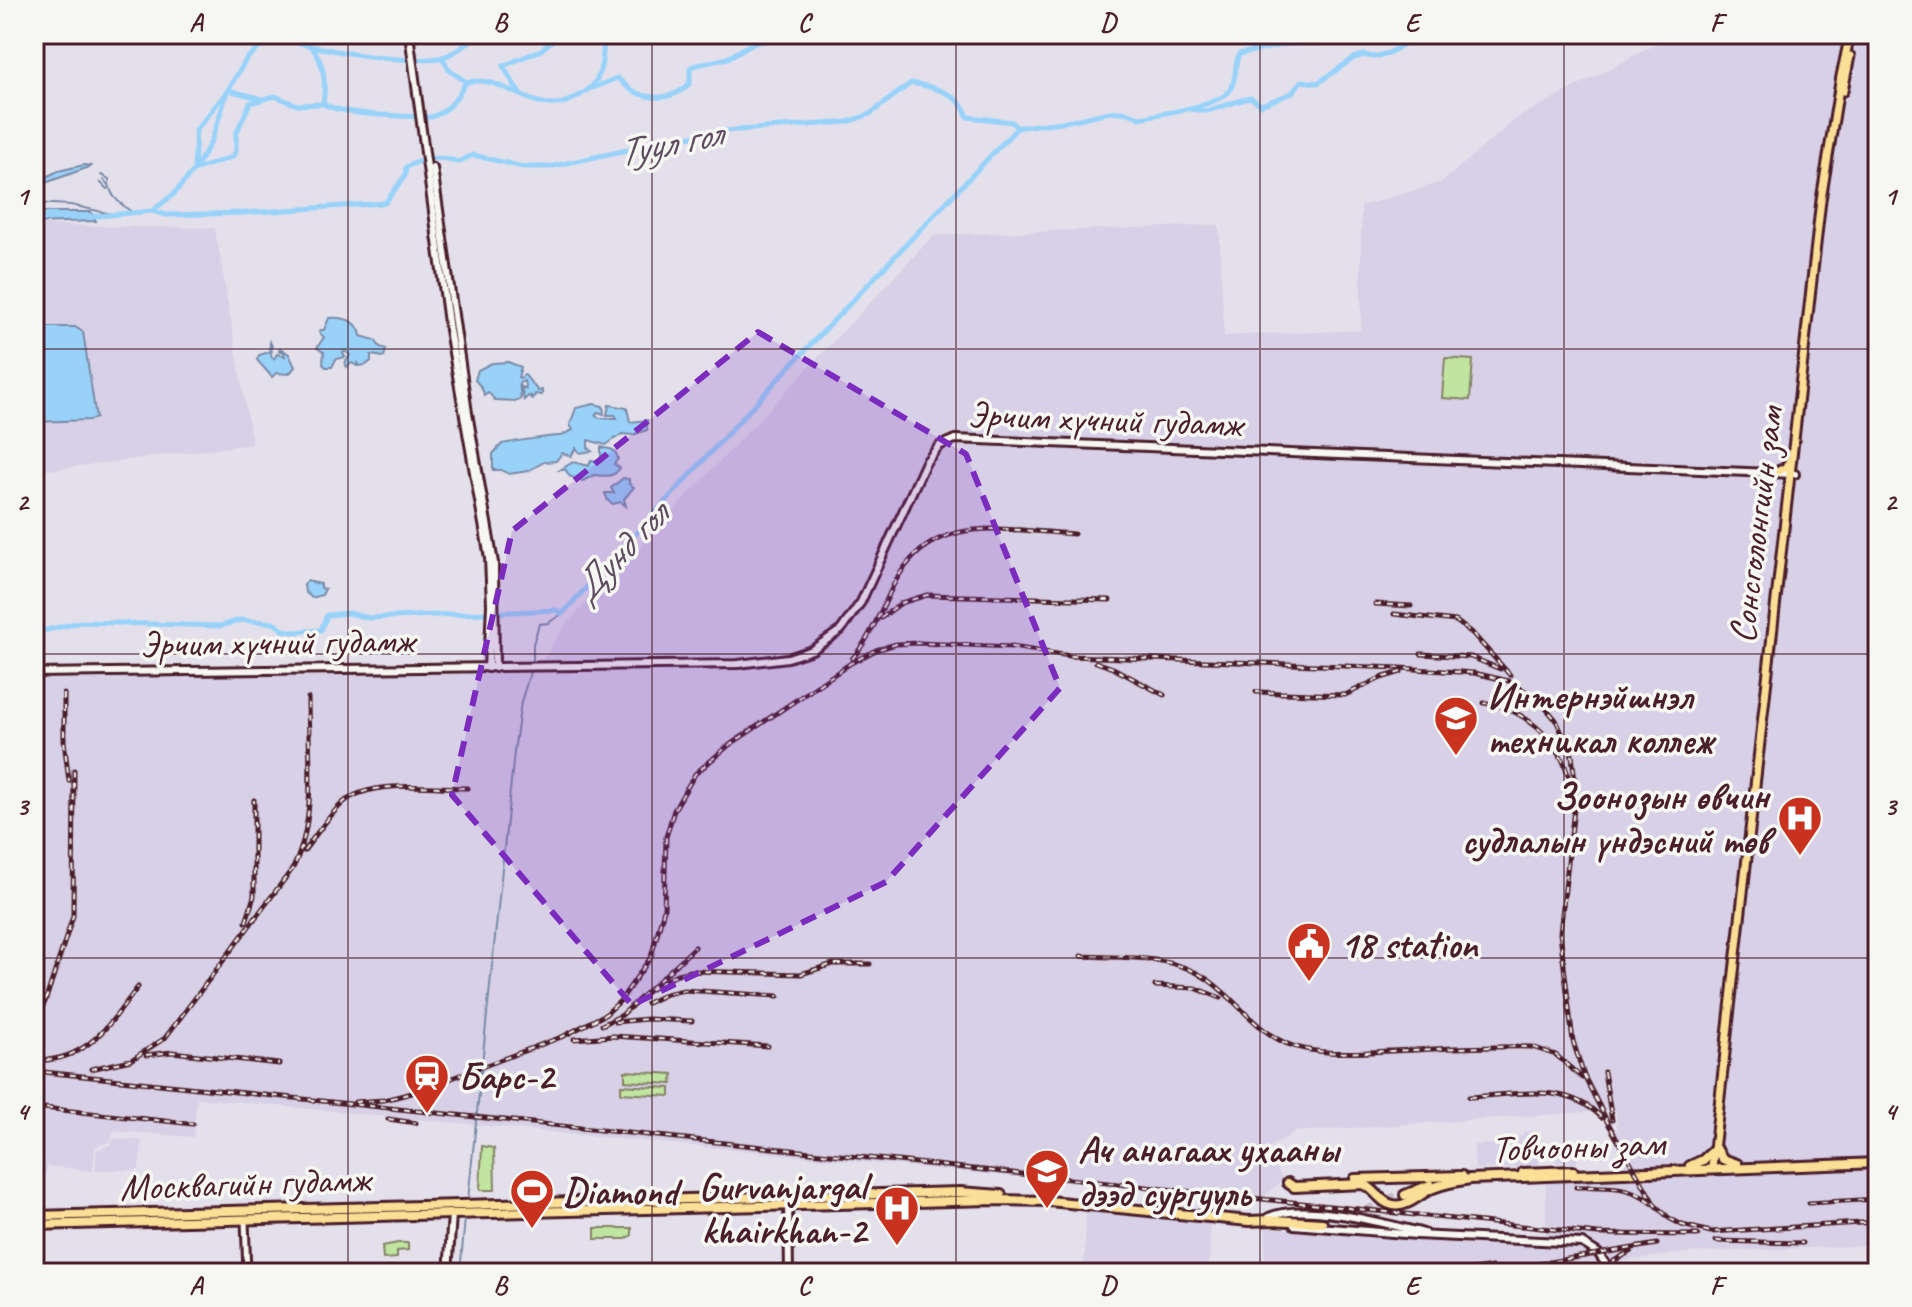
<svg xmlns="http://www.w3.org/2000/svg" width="1912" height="1307" viewBox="0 0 1912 1307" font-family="Caveat,sans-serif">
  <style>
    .built { fill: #d7d0e6 }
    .green { fill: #c0e5a0; stroke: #858266; stroke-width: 2 }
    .water { fill: #99d2f9; stroke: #798aa7; stroke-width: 2 }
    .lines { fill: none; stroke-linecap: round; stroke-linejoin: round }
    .stream { stroke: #798aa7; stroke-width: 2 }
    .river { stroke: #99d2f9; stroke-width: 5 }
    .trunk-tunnel { stroke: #c5b9c5; stroke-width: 8; stroke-dasharray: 8 4; stroke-linecap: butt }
    .tertiary-casing { stroke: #4a1f2b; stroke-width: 11 }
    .secondary-casing { stroke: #4a1f2b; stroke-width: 12 }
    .primary-casing { stroke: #4a1f2b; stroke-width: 13 }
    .trunk-casing { stroke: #4a1f2b; stroke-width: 14 }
    .tertiary { stroke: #f6f6f2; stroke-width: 5 }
    .secondary { stroke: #f6f6f2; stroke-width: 6 }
    .primary { stroke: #fbdf96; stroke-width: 7 }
    .trunk { stroke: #fbdf96; stroke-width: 8 }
    .rail-casing { stroke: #4a1f2b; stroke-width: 5 }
    .rail { stroke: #f6f6f2; stroke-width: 2; stroke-dasharray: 6; stroke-linecap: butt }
    .marked { fill: #7b2cbf; fill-opacity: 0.2; stroke: #7b2cbf; stroke-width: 6; stroke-dasharray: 16 10; stroke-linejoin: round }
    .grid { fill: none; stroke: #4a1f2b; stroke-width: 2; stroke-opacity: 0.55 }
    .labels { text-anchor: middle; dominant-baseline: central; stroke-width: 7; stroke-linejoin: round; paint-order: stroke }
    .street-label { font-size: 38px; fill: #4a1f2b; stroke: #f6f6f2 }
    .poi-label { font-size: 38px; font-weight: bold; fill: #4a1f2b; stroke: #f6f6f2; text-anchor: start }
    .water-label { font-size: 40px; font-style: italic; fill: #5e4c5e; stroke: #f6f6f2 }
    .neatline { fill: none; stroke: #4a1f2b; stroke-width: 3 }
    .grid-label { font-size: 26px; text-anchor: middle; font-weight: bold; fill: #4a1f2b }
  </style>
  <rect width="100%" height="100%" fill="#e4e0eb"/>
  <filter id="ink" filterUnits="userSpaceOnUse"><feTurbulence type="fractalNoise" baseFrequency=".0125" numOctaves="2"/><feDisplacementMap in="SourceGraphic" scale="16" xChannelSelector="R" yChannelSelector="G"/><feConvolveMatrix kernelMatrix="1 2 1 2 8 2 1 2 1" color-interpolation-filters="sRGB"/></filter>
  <g filter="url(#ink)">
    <g class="built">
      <path d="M1675,34H1878V1245L1683,1253L1625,1261L1601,1273H1264L1266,1228L1546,1243V1180L1619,1177L1616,1110L1294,1132L1266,1150L1283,1180L1257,1202L1068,1182L197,1098L193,1137L113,1131L111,1141L95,1147L93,1171L47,1166L45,1183L34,1182V674L535,672L565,625L934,235L1219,225L1224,336L1361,330V206L1442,182L1517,118Z"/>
      <path d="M34,225L215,228L252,444L34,472Z"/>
      <path d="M1537,1130L1539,1167L1475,1169L1474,1145L1496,1144L1503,1139L1523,1136V1132Z"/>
      <path d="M114,1138L142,1141L139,1170H95L97,1150L111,1145Z"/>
      <path d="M1578,1141L1577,1163L1556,1162L1555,1142Z"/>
      <path d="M1086,1209L1210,1220L1209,1273H1084Z"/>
    </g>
    <g class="green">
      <path d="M1445,358L1473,360L1470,400L1442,398Z"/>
      <path d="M625,1071L673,1074L672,1084L625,1081Z"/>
      <path d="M621,1085L670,1088V1096L621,1093Z"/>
      <path d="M482,1146L494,1148L495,1190H480Z"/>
      <path d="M595,1228H632V1235L626,1239H595Z"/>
      <path d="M398,1243H408V1250L397,1251V1258L383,1259L382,1246Z"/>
    </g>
    <g class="water">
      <path d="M84,165L92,166L34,187V183L58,171Z"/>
      <path d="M34,212H91L96,221L34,223Z"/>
      <path d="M329,318C343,317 359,320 361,336L375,340L380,347L386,349L384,357L371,355V361L366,365L359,366L358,362L357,366L352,363L347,367L345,363L350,355L345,351L343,353L345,357L336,359L332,367H326L323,364L324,352L317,348L324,337L319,333L320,330H324Z"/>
      <path d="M34,327H75L83,332L96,418L90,420L34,422Z"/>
      <path d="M270,342L272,346L271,356L274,359L277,354L285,356L283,351H279L280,348L289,354L295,367L289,374L276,373L272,377L257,360L259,355L269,352Z"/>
      <path d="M508,362L521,367L518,377L521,378L524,374L538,391L542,390V395L535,394L534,398L531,396L532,399L528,396L524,400L521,387L526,389L524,381L519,383L521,398L518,401L495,400L488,392L484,395L482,388L475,380L478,370L492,363Z"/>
      <path d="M594,404L603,406L604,414L598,412L595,415L600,418H617L615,415H607L609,405L627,408L630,422L647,420V430L633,435L622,434L606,445L588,440V447L592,451L580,453L576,448L571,456L562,453L556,461L544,462L528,471L509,474L501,470H493V454L502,444C511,442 555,435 561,436L573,430L570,425L576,408Z"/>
      <path d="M601,447C611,450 615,447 618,459L614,464L620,468C614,478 604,476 594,475L583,481L569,476L566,470H560L573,462L589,466L591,460L601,462Z"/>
      <path d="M623,478L629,479V484L634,487L624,499L626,506L621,502L613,504L608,501L605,493H614L611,488Z"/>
      <path d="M307,581L321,584V588L325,589L322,595L312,598L305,592L304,585Z"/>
    </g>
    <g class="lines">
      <g class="stream">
        <path d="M101,175L109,179C108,196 120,203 133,213"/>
        <path d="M104,180L108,185"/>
        <path d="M100,182L107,189"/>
        <path d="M34,203L71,205L116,215"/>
        <path d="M533,663V644L539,624L548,623L562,614"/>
        <path d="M468,1200L514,752L521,702L531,669"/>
        <path d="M460,1273L465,1218"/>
      </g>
      <g class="river">
        <path d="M311,46C345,53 410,65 443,57C458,53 468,41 481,34"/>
        <path d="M442,57L449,70L466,82"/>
        <path d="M593,88L617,78C623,82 627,88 633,91C652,101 676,99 690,83V68L693,66L728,58L751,44L791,34"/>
        <path d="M520,94L503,66L541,50L560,34"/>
        <path d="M1189,109L1207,111L1245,99L1251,98L1261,105L1292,93L1301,81L1318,83L1354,58L1364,55L1373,57L1389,53L1421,34"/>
        <path d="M195,169L211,142L228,90L259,98"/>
        <path d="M194,170L232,157L236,151V134L250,103L275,96L297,105L323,104"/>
        <path d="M152,211L166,215L245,213L385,203L405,176L406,167C422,159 441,155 458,162L473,155L523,167H549L710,132L848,122L870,114L911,83C934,87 960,93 968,117L1012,122L1017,128C1036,124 1055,124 1074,120C1098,116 1117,105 1140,118C1161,113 1219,107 1230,90C1237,80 1234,65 1239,54L1287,44L1321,43L1351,34"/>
        <path d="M87,217L152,211L174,194L194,170L196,130L228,90L247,58L259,48L275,40H289L311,46C325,63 326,82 323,104C346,116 404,116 432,117C450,110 457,98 466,82C508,73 534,122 577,97C589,90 596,85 600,71C604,59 602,46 606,34"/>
        <path d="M34,633L81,622L221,626L240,620L274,623L283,630L294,632L321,630L327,615L349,613L368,618L556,610L562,614L778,379L1017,128"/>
        <path d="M1587,1273L1599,1268"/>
      </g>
      <path class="trunk-tunnel" d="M1320,1220L1365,1211L1404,1192"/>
      <g class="tertiary-casing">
        <path id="tertiary" d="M245,1220L247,1273"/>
      </g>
      <g class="secondary-casing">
        <g id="secondary">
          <path d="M409,34L449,330L489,558L491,605L488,668"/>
          <path d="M433,168L468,413L494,563L495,668"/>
          <path d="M34,673L738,664L788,658L812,650L841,630L861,602L926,462L939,446L955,439L1795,474"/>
          <path d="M788,1197L789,1273"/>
          <path d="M1269,1217C1304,1201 1387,1224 1424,1233"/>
          <path d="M1294,1225L1417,1235L1582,1243L1598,1253L1612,1273"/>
          <path d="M448,1273L452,1214"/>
        </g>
      </g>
      <g class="primary-casing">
        <g id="primary">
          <path d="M1843,91L1850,56"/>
          <path d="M1773,473L1785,468L1790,460"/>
          <path d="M1712,1168L1821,200L1841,76L1850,34"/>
        </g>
      </g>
      <g class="trunk-casing">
        <g id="trunk">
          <path d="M1717,1150L1723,1159L1737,1164"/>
          <path d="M1690,1166L1703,1160L1714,1150"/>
          <path d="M1523,1173L1573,1171"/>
          <path d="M1355,1179L1462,1176"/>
          <path d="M1288,1183L1294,1187L1363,1184C1375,1188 1380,1203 1393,1205C1408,1208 1420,1193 1433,1188C1445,1183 1457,1181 1470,1179L1878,1163"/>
          <path d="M1405,1195L1430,1185"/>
          <path d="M34,1216L960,1192L1001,1195"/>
          <path d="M34,1225L991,1200L1049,1201L1249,1221L1273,1220L1322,1223"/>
        </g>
      </g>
      <use href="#tertiary" class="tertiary"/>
      <use href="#secondary" class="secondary"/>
      <use href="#primary" class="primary"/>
      <use href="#trunk" class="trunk"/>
      <g class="rail-casing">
        <g id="rail">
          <path d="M1375,604L1411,606"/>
          <path d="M1394,614L1456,621L1473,634L1510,675"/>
          <path d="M881,618L901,603L927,595L1110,600"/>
          <path d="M1421,654L1471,657L1500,669"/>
          <path d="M852,659C871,637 881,610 894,584C933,510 1004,531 1074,534"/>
          <path d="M1096,662L1113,668L1164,695"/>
          <path d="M1256,692L1345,695L1381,678L1401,672"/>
          <path d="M64,694V741L69,781"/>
          <path d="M1484,703C1521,707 1558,738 1568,775"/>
          <path d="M304,851C316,835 328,816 344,802C371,779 433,788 468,788"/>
          <path d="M246,922L254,896V800"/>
          <path d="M1081,956C1123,958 1171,954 1207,979C1237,999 1257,1034 1293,1046C1324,1056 1359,1052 1391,1051C1438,1049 1485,1046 1532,1047L1556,1055L1582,1078"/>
          <path d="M1155,986L1195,988L1221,998"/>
          <path d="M649,990L677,974L691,971L801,974L833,964H870"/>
          <path d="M647,1003L666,994L684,990L778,996"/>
          <path d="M34,1021L45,1002L73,916L74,770"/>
          <path d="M615,1022L647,1019L692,1021"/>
          <path d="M602,1025L622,1015L695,947"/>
          <path d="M574,1039L613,1036L768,1046"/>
          <path d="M146,1055L172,1052L279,1064"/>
          <path d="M34,1060C86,1064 110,1023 138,987"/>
          <path d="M91,1069L131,1060L165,1038L293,868C318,818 308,752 308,698"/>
          <path d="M34,1071L1598,1234L1698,1235"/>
          <path d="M1604,1072L1612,1120"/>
          <path d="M1469,1097C1515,1095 1567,1081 1602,1118"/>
          <path d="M355,1102L384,1100L412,1093L564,1036L606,1014L620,1001L651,957L664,909L666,837L674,810L695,774L728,746L851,663L876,650L896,644L919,643L1012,647L1070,656L1400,668L1474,673L1509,681L1538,699L1556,720L1572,755L1576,791L1560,933L1573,1041L1584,1076L1608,1123L1655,1205L1669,1218L1682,1225L1711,1232L1878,1222"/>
          <path d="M34,1107L193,1124"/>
          <path d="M388,1119L416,1123"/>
          <path d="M1576,1187C1603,1187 1630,1184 1652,1203"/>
          <path d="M1809,1203L1878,1199"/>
          <path d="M1716,1241L1803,1243"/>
          <path d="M1456,1273L1492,1267"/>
          <path d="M1483,1273L1657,1244"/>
          <path d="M1603,1273L1614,1261L1631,1251"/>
        </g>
      </g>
      <use href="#rail" class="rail"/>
    </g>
  </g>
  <path class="marked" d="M758,332L966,454L1060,688L886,882L632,1005L452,795L512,531Z"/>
  <path class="grid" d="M348,34V1273M652,34V1273M956,34V1273M1260,34V1273M1564,34V1273M34,349H1878M34,654H1878M34,958H1878"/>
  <defs>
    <g id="university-pin" transform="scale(2.3)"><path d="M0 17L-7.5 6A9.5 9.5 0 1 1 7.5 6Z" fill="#c8321e" stroke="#f6f6f2"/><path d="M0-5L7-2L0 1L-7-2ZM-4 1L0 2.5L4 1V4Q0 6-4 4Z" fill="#fff"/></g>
    <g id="hospital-pin" transform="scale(2.3)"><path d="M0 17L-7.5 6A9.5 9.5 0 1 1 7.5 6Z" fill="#c8321e" stroke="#f6f6f2"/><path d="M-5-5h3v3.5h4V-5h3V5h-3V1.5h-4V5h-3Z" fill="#fff"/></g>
    <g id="civic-pin" transform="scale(2.3)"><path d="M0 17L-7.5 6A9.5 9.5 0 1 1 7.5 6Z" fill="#c8321e" stroke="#f6f6f2"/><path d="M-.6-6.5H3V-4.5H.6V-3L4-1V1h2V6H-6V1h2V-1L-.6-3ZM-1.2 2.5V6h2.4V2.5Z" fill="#fff"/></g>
    <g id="station-pin" transform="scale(2.3)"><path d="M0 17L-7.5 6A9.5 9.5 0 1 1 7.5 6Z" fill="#c8321e" stroke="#f6f6f2"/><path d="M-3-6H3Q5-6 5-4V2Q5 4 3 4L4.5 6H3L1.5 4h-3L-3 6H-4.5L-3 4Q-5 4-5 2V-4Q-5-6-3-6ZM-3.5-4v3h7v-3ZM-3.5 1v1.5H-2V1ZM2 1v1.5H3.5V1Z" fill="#fff"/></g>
    <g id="stadium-pin" transform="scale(2.3)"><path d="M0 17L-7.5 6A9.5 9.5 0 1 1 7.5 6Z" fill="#c8321e" stroke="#f6f6f2"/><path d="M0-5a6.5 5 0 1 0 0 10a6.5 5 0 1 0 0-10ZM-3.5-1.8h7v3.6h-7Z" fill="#fff"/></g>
  </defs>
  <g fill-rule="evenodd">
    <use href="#university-pin" x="1456" y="718"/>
    <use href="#hospital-pin" x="1800" y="818"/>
    <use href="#civic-pin" x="1309" y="944"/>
    <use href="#station-pin" x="427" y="1076"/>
    <use href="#university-pin" x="1047" y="1171"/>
    <use href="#stadium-pin" x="532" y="1191"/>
    <use href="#hospital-pin" x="897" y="1208"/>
  </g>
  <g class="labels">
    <g class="street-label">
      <text transform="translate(1105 419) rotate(2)">Эрчим хүчний гудамж</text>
      <text transform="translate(1756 525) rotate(-83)">Сонсголонгийн зам</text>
      <text transform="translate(277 642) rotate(-1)">Эрчим хүчний гудамж</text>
      <text transform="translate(1578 1146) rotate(-2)">Товчооны зам</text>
      <text transform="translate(245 1183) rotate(-2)">Москвагийн гудамж</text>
    </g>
    <g class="poi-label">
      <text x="1487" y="696">Интернэйшнэл<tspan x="1487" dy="44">техникал коллеж</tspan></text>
      <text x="1769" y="796" text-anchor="end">Зоонозын өвчин<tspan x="1769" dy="44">судлалын үндэсний төв</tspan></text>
      <text x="1340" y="944">18 station</text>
      <text x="458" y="1076">Барс-2</text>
      <text x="1078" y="1149">Ач анагаах ухааны<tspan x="1078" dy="44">дээд сургууль</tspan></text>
      <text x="866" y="1186" text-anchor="end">Gurvanjargal<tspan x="866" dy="44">khairkhan-2</tspan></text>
      <text x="563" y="1191">Diamond</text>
    </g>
    <g class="water-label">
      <text transform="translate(669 143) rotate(-11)">Туул гол</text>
      <text transform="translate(620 552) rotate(-47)">Дунд гол</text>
    </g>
  </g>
  <rect width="1912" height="1307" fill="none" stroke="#f6f6f2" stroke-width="88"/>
  <rect x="44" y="44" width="1824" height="1219" class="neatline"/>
  <g class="grid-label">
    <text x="196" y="31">A</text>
    <text x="500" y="31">B</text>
    <text x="804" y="31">C</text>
    <text x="1108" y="31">D</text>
    <text x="1412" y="31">E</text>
    <text x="1716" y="31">F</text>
    <text x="22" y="205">1</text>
    <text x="1890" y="205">1</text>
    <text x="22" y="510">2</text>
    <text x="1890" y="510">2</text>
    <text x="22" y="815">3</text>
    <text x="1890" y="815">3</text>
    <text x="22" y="1120">4</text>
    <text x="1890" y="1120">4</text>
    <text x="196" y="1294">A</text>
    <text x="500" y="1294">B</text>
    <text x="804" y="1294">C</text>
    <text x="1108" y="1294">D</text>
    <text x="1412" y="1294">E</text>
    <text x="1716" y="1294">F</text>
  </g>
</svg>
